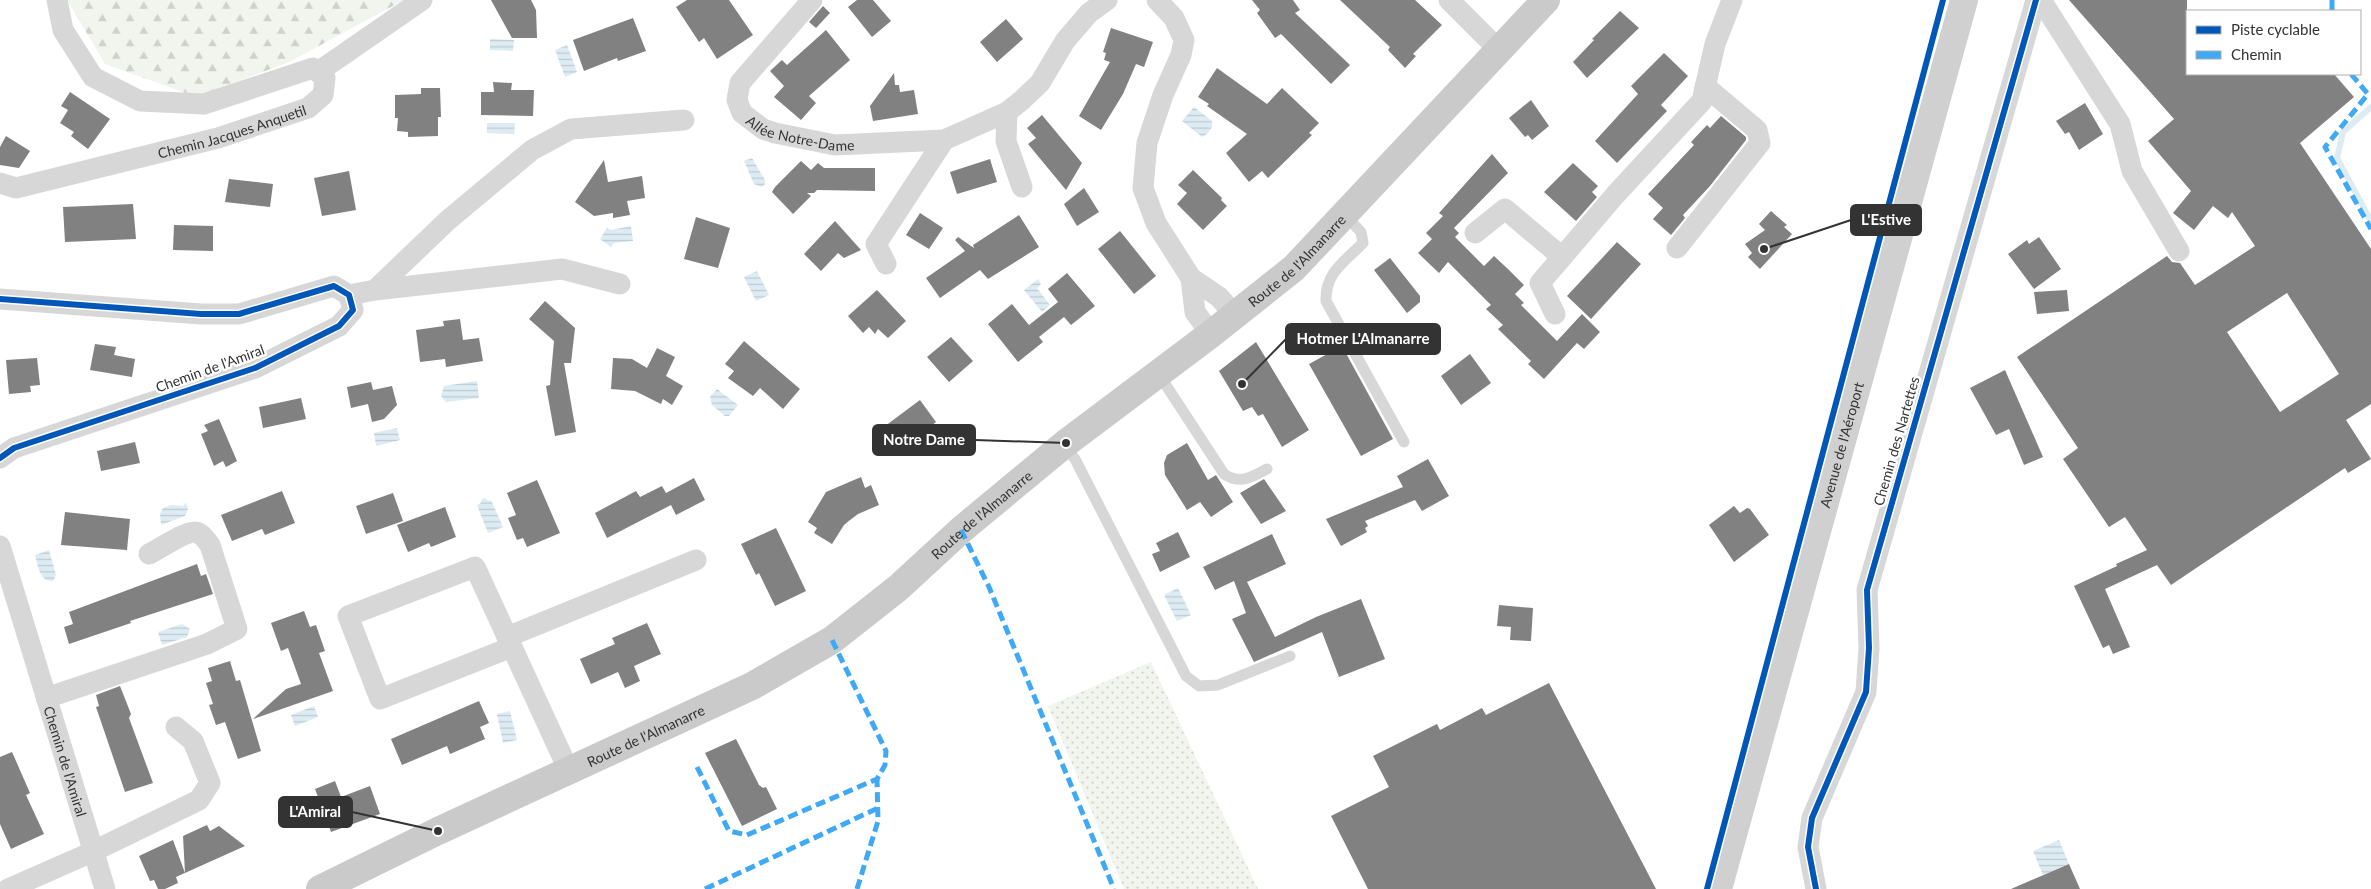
<svg xmlns="http://www.w3.org/2000/svg" width="2371" height="889" viewBox="0 0 2371 889" font-family="Lato,sans-serif">
  <style>
    .grass { fill: url(#grass-dots) }
    .forest { fill: url(#forest-firs) }
    .water { fill: url(#water-rules) }
    .lines { fill: none; stroke-linecap: round; stroke-linejoin: round }
    .stream { stroke: #ddebf3; stroke-width: 6 }
    .building { fill: #818181; fill-rule: evenodd }
    .service { stroke: #d7d7d7; stroke-width: 11 }
    .minor { stroke: #d7d7d7; stroke-width: 21 }
    .secondary { stroke: #d0d0d0; stroke-width: 28 }
    .primary { stroke: #cacaca; stroke-width: 28 }
    .quiet { stroke: #3fa9f5; stroke-width: 5; stroke-dasharray: 10 5; stroke-linecap: butt }
    .cycleway-casing { stroke: #fff; stroke-width: 9 }
    .cycleway { stroke: #0057b8; stroke-width: 6 }
    .labels { text-anchor: middle; dominant-baseline: central; stroke-width: 5; stroke-linejoin: round; paint-order: stroke }
    .street-label { font-size: 14px; fill: #333; stroke: #fff }
    .leader { fill: none; stroke: #333; stroke-width: 2 }
    .callout-dot { fill: #333; stroke: #fff; stroke-width: 2 }
    .callout { fill: #333; stroke: #333; stroke-width: 2 }
    .callout-label { font-size: 15px; text-anchor: middle; font-weight: bold; fill: #fff }
  </style>
  <defs>
    <pattern id="grass-dots" width="8" height="8" patternUnits="userSpaceOnUse" patternTransform="scale(1.25)"><rect width="8" height="8" fill="#f1f5ed"/><path d="M2 2h.1M6 6h.1" fill="none" stroke="#cfd2cc" stroke-width="1.8" stroke-linecap="round"/></pattern>
    <pattern id="forest-firs" width="22" height="20" patternUnits="userSpaceOnUse" patternTransform="scale(1.25)"><rect width="22" height="20" fill="#f1f5ed"/><path d="M5 1l3.5 6h-7zM16 11l3.5 6h-7z" fill="#cfd2cc"/></pattern>
    <pattern id="water-rules" width="6" height="5" patternUnits="userSpaceOnUse" patternTransform="scale(1.25)"><rect width="6" height="5" fill="#ddebf3"/><path d="M0 2.5h6" fill="none" stroke="#becad1"/></pattern>
  </defs>
  <rect width="100%" height="100%" fill="#fff"/>
  <path class="grass" d="M1151,662L1258,889H1124L1048,706Z"/>
  <path class="forest" d="M67,0H404L289,62L197,97L105,64Z"/>
  <g class="water">
    <path d="M490,39L514,40L513,51L490,50Z"/>
    <path d="M567,45L577,72L565,77L555,50Z"/>
    <path d="M1194,107L1212,121C1213,129 1209,133 1202,137L1182,121Z"/>
    <path d="M487,123H515L514,134L487,133Z"/>
    <path d="M752,158L765,180V184L762,187L754,184L744,161Z"/>
    <path d="M631,226L633,241L614,243L611,247L600,239L607,228L611,230Z"/>
    <path d="M757,271L769,295L756,301L744,277Z"/>
    <path d="M1038,279L1041,284L1037,288L1050,305L1042,312L1024,290Z"/>
    <path d="M477,381L479,398L446,402L441,396L444,386Z"/>
    <path d="M717,389L738,405L729,416H725L712,405L710,397Z"/>
    <path d="M397,428L400,440L376,446L374,433Z"/>
    <path d="M485,498L488,501L491,500L503,527L488,533L477,505L480,504L482,499Z"/>
    <path d="M186,503L188,509L185,516L161,525L160,514L163,508L171,505L183,506Z"/>
    <path d="M49,550L56,575L53,581C39,582 38,565 35,555Z"/>
    <path d="M1178,588L1191,615L1177,621L1164,595Z"/>
    <path d="M182,624L190,629L187,637L162,645L158,632Z"/>
    <path d="M314,706L318,717L295,726L291,715Z"/>
    <path d="M510,711L517,740L503,743L497,714Z"/>
    <path d="M2059,840L2069,864L2043,875L2033,851Z"/>
  </g>
  <g class="lines">
    <path class="stream" d="M2371,107L2343,132L2337,158L2371,221"/>
  </g>
  <g class="building">
    <path d="M491,0H531L536,10L537,38H512Z"/>
    <path d="M687,0H729L753,35L717,59L704,38L699,42L676,7Z"/>
    <path d="M857,0H873L891,21L872,37L848,7Z"/>
    <path d="M1252,0H1293L1300,10L1295,13L1350,65L1331,84L1281,34L1275,38L1257,13L1260,10Z"/>
    <path d="M1340,0H1415L1442,25L1413,54L1416,56L1405,68L1388,50L1390,47Z"/>
    <path d="M2069,0H2187V74H2334L2354,97L2300,143L2371,249V404L2346,420L2371,459L2348,473L2345,468L2171,585L2157,565L2105,589L2130,647L2113,654L2109,645L2103,648L2074,586L2117,566L2116,564L2147,550L2125,517L2109,527L2063,459L2078,448L2017,357L2167,256L2172,262L2180,263L2195,285L2255,246L2232,212L2228,218L2213,206L2194,230L2173,213L2191,191L2148,141L2174,119ZM2287,293L2339,374L2280,412L2227,332Z"/>
    <path d="M823,6L830,13L816,28L809,22Z"/>
    <path d="M1620,11L1639,28L1587,78L1573,62L1594,40L1592,39Z"/>
    <path d="M633,18L646,51L618,61L617,58L584,71L573,40Z"/>
    <path d="M1006,19L1023,39L997,62L980,42Z"/>
    <path d="M1111,28L1153,42L1144,67L1136,64L1123,94L1101,130L1079,116L1110,62L1104,60L1106,53L1103,52Z"/>
    <path d="M826,30L850,60L809,96L816,103L801,120L774,97L784,86L770,71L782,60L787,65Z"/>
    <path d="M1664,53L1688,76L1661,105L1667,111L1617,163L1595,141L1638,94L1631,86Z"/>
    <path d="M1217,68L1267,104L1282,88L1319,123L1309,133L1312,135L1268,178L1262,171L1249,182L1226,153L1247,134L1207,106L1209,104L1198,97Z"/>
    <path d="M894,73L895,85H899L900,92L914,90L918,114L873,121L870,106Z"/>
    <path d="M493,82L512,83L511,90H534L533,116L481,115V92H494Z"/>
    <path d="M421,88H440L441,117H438V136L408,137V132L397,131L398,118H395V95L421,94Z"/>
    <path d="M70,92L110,119L88,149L71,136L74,132L60,123L68,110L61,106Z"/>
    <path d="M1531,100L1549,126L1532,140L1528,135L1525,137L1509,118Z"/>
    <path d="M2085,103L2103,134L2079,150L2069,132L2065,134L2056,121Z"/>
    <path d="M1042,115L1082,163L1066,190L1028,144L1036,138L1027,128Z"/>
    <path d="M1721,116L1746,137V140L1710,186L1683,215L1685,218L1671,235L1653,219L1663,208L1648,194L1694,145L1691,142L1707,125L1710,128Z"/>
    <path d="M6,136L30,151L19,168L0,165V147Z"/>
    <path d="M1492,154L1508,173L1454,228L1459,233L1455,237L1484,266L1494,256L1509,270L1524,285L1515,294L1524,303L1521,305L1557,341L1582,314L1600,332L1584,349L1577,343L1544,379L1528,364L1531,361L1498,329L1503,325L1486,309L1491,305L1448,262L1439,273L1418,253L1432,239L1426,233L1443,216L1439,213Z"/>
    <path d="M990,159L997,182L957,194L950,172Z"/>
    <path d="M604,160L608,182L642,176L645,198L627,201L630,215L613,218V213L594,216L575,202Z"/>
    <path d="M801,161L811,170L818,163L824,168H875V191L817,190L814,193H807L811,196L793,214L772,192L775,187Z"/>
    <path d="M1573,163L1598,186L1592,192L1597,197L1576,221L1544,192Z"/>
    <path d="M1193,170L1222,198L1221,200L1227,206L1203,230L1177,204L1187,193L1178,185Z"/>
    <path d="M349,171L356,210L322,216L314,178Z"/>
    <path d="M229,179L273,184L270,207L225,202Z"/>
    <path d="M1084,188L1099,212L1077,226L1064,204Z"/>
    <path d="M133,204L136,239L65,242L63,207Z"/>
    <path d="M1771,211L1787,225L1784,227L1792,234L1760,269L1748,257L1752,253L1745,244L1765,230L1759,224Z"/>
    <path d="M920,213L943,228L929,249L906,235Z"/>
    <path d="M1019,215L1039,247L988,279L980,270L940,298L926,278L965,251L955,240L958,237L974,248L973,245Z"/>
    <path d="M696,217L730,228L718,268L684,259Z"/>
    <path d="M835,221L861,250L844,258L838,253L821,271L804,254Z"/>
    <path d="M174,225L213,226V251L173,250Z"/>
    <path d="M1120,231L1156,276L1134,294L1098,249Z"/>
    <path d="M2039,237L2061,269L2034,289L2008,254L2027,240L2029,244Z"/>
    <path d="M1617,242L1641,264L1591,319L1567,296Z"/>
    <path d="M1390,258L1420,296V302L1407,313L1374,270Z"/>
    <path d="M1067,273L1095,306L1071,325L1064,317L1039,337L1043,342L1018,362L988,324L1012,304L1029,325L1058,302L1048,289Z"/>
    <path d="M877,290L906,321L888,338L878,329L875,334L869,327L863,333L848,316Z"/>
    <path d="M2067,290L2069,311L2037,314L2034,292Z"/>
    <path d="M545,301L575,328L571,363H564L576,432L555,436L546,386L550,385L554,341L529,319Z"/>
    <path d="M460,319L463,340L479,338L483,361L446,367L445,359L420,362L416,330L444,326L443,321Z"/>
    <path d="M951,337L973,361L949,382L927,357Z"/>
    <path d="M744,341L800,389L783,409L760,388L753,396L728,378L734,371L725,364Z"/>
    <path d="M1256,342L1309,430L1282,447L1263,414L1258,416L1252,407L1243,411L1219,371Z"/>
    <path d="M95,344L116,347L114,355L135,359L132,377L90,370Z"/>
    <path d="M1342,346L1393,439L1361,456L1309,364Z"/>
    <path d="M657,348L675,357L666,376L683,386L672,405L663,399L661,404L635,391L611,389L613,358L632,359L647,368Z"/>
    <path d="M1470,354L1491,383L1461,405L1441,376Z"/>
    <path d="M37,358L40,385L30,386L31,392L9,394L6,360Z"/>
    <path d="M2005,370L2043,457L2024,465L2009,429L1996,435L1970,388Z"/>
    <path d="M371,382L373,390L392,386L397,405L384,419L372,422L368,404L351,408L347,387Z"/>
    <path d="M301,398L306,419L263,428L259,407Z"/>
    <path d="M920,400L936,422L914,439L915,441L899,453L881,429Z"/>
    <path d="M219,419L237,461L226,467L223,461L214,466L201,434L208,431L204,425Z"/>
    <path d="M135,442L140,463L101,471L97,451Z"/>
    <path d="M1187,443L1208,480L1216,475L1233,502L1211,517L1200,502L1187,510L1165,475L1164,463L1167,455Z"/>
    <path d="M1428,459L1449,496L1422,511L1415,500L1365,521L1368,526L1365,528L1367,532L1341,546L1326,519L1403,487L1397,476Z"/>
    <path d="M861,477L865,488L871,485L879,505L858,514L850,520L844,525L832,544L814,533L817,528L808,522L826,492Z"/>
    <path d="M694,478L705,500L676,515L671,505L607,538L595,513L636,491L640,497L662,486L666,493Z"/>
    <path d="M1264,479L1286,511L1261,524L1240,493Z"/>
    <path d="M537,480L560,533L527,547L523,538L517,540L508,518L516,515L507,493Z"/>
    <path d="M282,491L295,523L265,535L262,529L232,541L221,515Z"/>
    <path d="M393,493L403,521L366,534L356,506Z"/>
    <path d="M1734,506L1740,513L1747,508L1750,509L1769,535L1734,562L1709,525Z"/>
    <path d="M445,507L456,537L431,547L429,543L408,552L397,525Z"/>
    <path d="M65,512L130,519L127,550L61,545Z"/>
    <path d="M776,528L806,591L775,606L759,573L756,575L741,544Z"/>
    <path d="M1178,532L1190,557L1160,572L1152,554L1160,551L1156,543Z"/>
    <path d="M1272,534L1286,564L1247,582L1275,637L1316,617L1361,599L1385,659L1339,677L1322,632L1254,662L1232,619L1246,613L1234,581L1215,590L1203,567Z"/>
    <path d="M197,564L201,576L206,574L213,594L130,621L131,623L69,644L64,627L73,624L69,612Z"/>
    <path d="M1499,605L1533,608L1531,641L1510,640L1511,627L1497,626Z"/>
    <path d="M304,611L310,627L316,625L325,651L319,653L333,691L253,719L286,689L301,684L288,648L281,651L271,623Z"/>
    <path d="M647,623L661,654L634,666L640,681L625,688L618,672L591,684L580,659L615,644L612,638Z"/>
    <path d="M230,661L236,681L240,680L261,751L238,759L225,722L216,725L209,705L213,704L206,683L212,681L208,668Z"/>
    <path d="M1549,683L1656,889H1368L1331,816L1389,787L1373,756L1437,724L1440,730L1482,708L1486,715Z"/>
    <path d="M120,686L131,714L129,718L153,783L125,792L96,707L99,706L96,695Z"/>
    <path d="M479,701L489,723L480,727L485,739L450,754L447,746L402,765L391,739Z"/>
    <path d="M736,739L759,785L763,788L766,787L777,809L742,826L705,753Z"/>
    <path d="M12,752L30,793L26,795L44,834L11,849L0,824V757Z"/>
    <path d="M335,781L341,797L370,786L380,814L331,832L315,789Z"/>
    <path d="M207,825L210,831L219,826L245,846L176,877L178,883L165,889H158L154,880L150,881L139,856L173,840L185,873L183,836Z"/>
    <path d="M2069,864L2080,889H2011Z"/>
  </g>
  <g class="lines">
    <g class="service">
      <path d="M1345,215L1361,232L1363,243C1344,262 1325,273 1326,301L1404,442"/>
      <path d="M1158,373L1224,474C1240,485 1251,477 1267,469"/>
      <path d="M1063,445L1075,459L1186,676L1199,686L1218,685L1290,656"/>
    </g>
    <g class="minor">
      <path id="s1" d="M812,0L740,83L737,100L742,113L763,129L775,133L835,145L944,140L1007,112L1021,101L1040,83L1065,41L1089,13L1107,0"/>
      <path d="M1157,0L1174,18L1184,40L1181,55L1163,95L1147,143L1143,188L1156,223L1191,278L1219,297L1235,315"/>
      <path d="M1449,0L1499,50"/>
      <path d="M2041,0L2120,124L2132,171L2179,251"/>
      <path d="M318,72L422,0"/>
      <path d="M1007,112L1006,141L1022,187"/>
      <path id="s2" d="M0,183L16,188L218,138L308,108L323,95L325,78L313,68L204,104L140,101L93,77L63,30L57,0"/>
      <path d="M1475,233L1505,209L1562,257"/>
      <path d="M1677,248L1760,143L1757,130L1705,86"/>
      <path d="M886,264L876,244L944,140"/>
      <path d="M1191,278L1195,312L1211,334"/>
      <path d="M375,290L562,269L620,284"/>
      <path d="M349,295L375,290L447,221L532,150L571,129L684,120"/>
      <path d="M0,299L201,314H239L334,286L349,295L353,310L339,326L255,368L14,448L0,458"/>
      <path d="M1555,314L1540,283L1616,194L1702,101L1715,44L1732,0"/>
      <path id="s3" d="M0,546L105,889"/>
      <path d="M507,637L696,560"/>
      <path d="M512,647L380,699L348,616L475,567L569,771"/>
      <path d="M46,698L207,644L237,629L210,545C206,540 202,533 195,532C186,531 159,549 149,554"/>
      <path d="M8,889L92,852L199,800L210,783L193,741L176,727"/>
      <path d="M1816,889L1808,847L1812,818L1866,692L1869,648L1867,590L2036,0"/>
    </g>
    <path class="secondary" id="s4" d="M1718,889L1964,0"/>
    <path class="primary" id="s5" d="M320,889L438,831L752,686L832,640L898,588L961,530L1066,443L1211,334L1294,268L1546,0"/>
    <g class="quiet">
      <path d="M2332,0V11"/>
      <path d="M2351,74L2368,94L2325,147L2371,229"/>
      <path d="M961,530L989,587L1114,889"/>
      <path d="M697,767L729,831L747,835L877,779L885,765L886,751L832,640"/>
      <path d="M705,889L878,808"/>
      <path d="M857,889L878,821L877,779"/>
    </g>
    <g class="cycleway-casing">
      <g id="cycleway">
        <path d="M0,299L201,314H239L334,286L349,295L353,310L339,326L255,368L14,448L0,458"/>
        <path d="M1707,889L1943,0"/>
        <path d="M1816,889L1808,847L1812,818L1866,692L1869,648L1867,590L2036,0"/>
      </g>
    </g>
    <use href="#cycleway" class="cycleway"/>
  </g>
  <g class="labels">
    <g class="street-label">
      <text stroke="none"><textPath href="#s2" startOffset="240">Chemin Jacques Anquetil</textPath></text>
      <text stroke="none"><textPath href="#s1" startOffset="205">Allée Notre-Dame</textPath></text>
      <text stroke="none"><textPath href="#s5" startOffset="1170">Route de l'Almanarre</textPath></text>
      <text transform="translate(210 368) rotate(-20)">Chemin de l'Amiral</text>
      <text transform="translate(1896 441) rotate(-74)">Chemin des Nartettes</text>
      <text stroke="none"><textPath href="#s4" startOffset="461">Avenue de l'Aéroport</textPath></text>
      <text stroke="none"><textPath href="#s5" startOffset="765">Route de l'Almanarre</textPath></text>
      <text stroke="none"><textPath href="#s5" startOffset="360">Route de l'Almanarre</textPath></text>
      <text stroke="none"><textPath href="#s3" startOffset="225">Chemin de l'Amiral</textPath></text>
    </g>
  </g>
  <path class="leader" d="M1764 249L1851 220M1242 384L1286 339M1066 443L975 440M438 831L352 812"/>
  <g class="callout-dot">
    <circle cx="1764" cy="249" r="5"/>
    <circle cx="1242" cy="384" r="5"/>
    <circle cx="1066" cy="443" r="5"/>
    <circle cx="438" cy="831" r="5"/>
  </g>
  <g class="callout">
    <rect x="1851" y="205" width="70" height="30" rx="5"/>
    <rect x="1286" y="324" width="154" height="30" rx="5"/>
    <rect x="873" y="425" width="102" height="30" rx="5"/>
    <rect x="279" y="797" width="73" height="30" rx="5"/>
  </g>
  <g class="callout-label">
    <text x="1886" y="225">L'Estive</text>
    <text x="1363" y="344">Hotmer L'Almanarre</text>
    <text x="924" y="445">Notre Dame</text>
    <text x="315" y="817">L'Amiral</text>
  </g>
  <rect x="2186" y="10" width="175" height="65" fill="#ffffff" stroke="#adadad"/>
  <rect x="2196" y="26" width="25" height="8" fill="#0057b8" stroke="#adadad"/>
  <text x="2231" y="35" font-size="15" fill="#333333">Piste cyclable</text>
  <rect x="2196" y="51" width="25" height="8" fill="#3fa9f5" stroke="#adadad"/>
  <text x="2231" y="60" font-size="15" fill="#333333">Chemin</text>
</svg>
